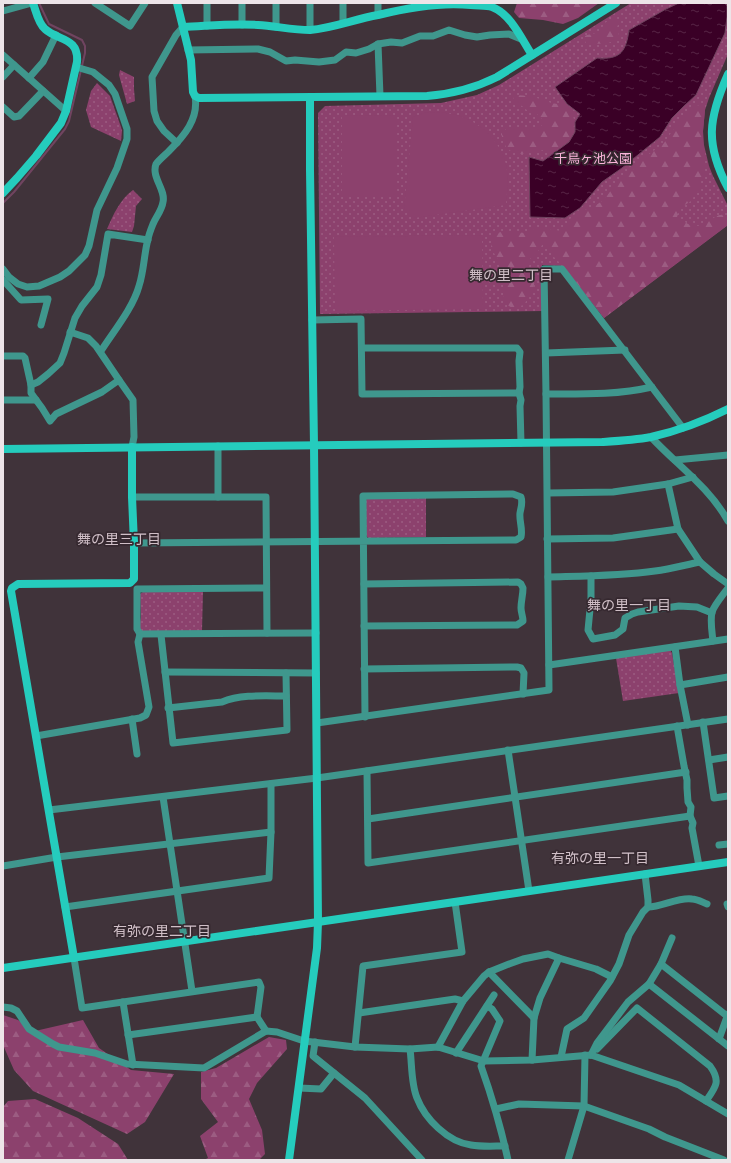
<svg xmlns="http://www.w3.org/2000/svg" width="731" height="1163" viewBox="0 0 731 1163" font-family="Ubuntu,'Noto Sans JP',sans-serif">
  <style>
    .green { fill: url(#green-dots) }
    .forest { fill: url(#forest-firs) }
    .pitch { fill: #8c416d }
    .water { fill: url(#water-ripples); stroke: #704460 }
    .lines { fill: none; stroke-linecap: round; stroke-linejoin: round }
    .stream { stroke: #704460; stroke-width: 2 }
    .street { stroke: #3f978d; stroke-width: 7 }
    .secondary { stroke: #25ccbd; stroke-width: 8 }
    .labels { text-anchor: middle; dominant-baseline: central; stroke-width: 3.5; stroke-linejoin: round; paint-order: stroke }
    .park-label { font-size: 13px; fill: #fab3da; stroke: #362930 }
    .neighbourhood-label { font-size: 14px; fill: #d0bfc7; stroke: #362930 }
  </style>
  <defs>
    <pattern id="green-dots" width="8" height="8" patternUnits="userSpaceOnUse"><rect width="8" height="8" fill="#8c416d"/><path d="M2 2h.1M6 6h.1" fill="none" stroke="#9c5c82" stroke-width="1.8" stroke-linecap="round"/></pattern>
    <pattern id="forest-firs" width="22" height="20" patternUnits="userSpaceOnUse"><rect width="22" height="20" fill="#8c416d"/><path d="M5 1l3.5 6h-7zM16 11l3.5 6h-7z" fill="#9c5c82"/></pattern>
    <pattern id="water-ripples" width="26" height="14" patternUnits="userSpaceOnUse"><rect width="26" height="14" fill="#3a0026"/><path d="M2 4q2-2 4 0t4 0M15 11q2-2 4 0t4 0" fill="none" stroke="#572546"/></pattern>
  </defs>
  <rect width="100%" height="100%" fill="#40333a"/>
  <g class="green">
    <path d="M631,3H728V54L709,98L705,110L703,131L704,145L709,166L713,176L728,206V225L604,318L563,266L542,265L543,311L320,314L318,113L325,106L441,103L477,95L499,85Z"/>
    <path d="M120,70L134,77V89L135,101L127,104L119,75Z"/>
    <path d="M97,83L110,96L121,127L122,131L121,141L91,127L86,110L91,91Z"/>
    <path d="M133,190L142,199L136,206L134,226L132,232L107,229C113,215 121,198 133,190Z"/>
    <path d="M368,498H426V537L368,538L366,535L365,500Z"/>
    <path d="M203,591L202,631H142L139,627L141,617L140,594L143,592Z"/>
    <path d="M670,650L672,653L679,693L623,701L616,658Z"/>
  </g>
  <g class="forest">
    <path d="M517,3H599L578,18L563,24L543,20L519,18L514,12Z"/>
    <path d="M614,19L618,25L616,29L619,34C615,46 596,44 586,43L584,39L585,36C589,34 595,34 598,32C606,27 599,23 614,19Z"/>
    <path d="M517,95L528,96L545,100L551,103L564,105L571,111L575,122V132L569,142L554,152L544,150L521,154L512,152L506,147L501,134C502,133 505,130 506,129C518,124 536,135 545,122L536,113L528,111L522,106L515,103L513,97Z"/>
    <path d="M696,105L703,106L705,110L703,131V176L698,190L691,201L680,208L677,217C682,220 690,227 697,226C709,226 717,209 728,217V225L604,318L563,266L553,256L544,242L537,253L530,259L529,267L535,282L532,290L524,305L512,308L503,302L504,270L491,248L493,234L505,231L525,233L538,227L561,231L569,220L578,211L592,208L602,201L622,178L635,168L640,161L664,143L679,121Z"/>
    <path d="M3,1015L18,1020L35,1031L83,1020L99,1048L131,1070L174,1074L145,1122L127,1134L33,1091L14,1070L3,1045Z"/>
    <path d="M269,1037L286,1040L287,1049L257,1083L249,1099L262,1130L265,1154L259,1160H204L208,1158L200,1136L218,1122L201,1099V1072L216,1068Z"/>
    <path d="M35,1099L78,1118L118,1144L128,1160H3V1107L8,1101Z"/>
  </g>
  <g class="pitch">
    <path d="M441,112C446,113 451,114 456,115C479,121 501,141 506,165C509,178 507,192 506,205L414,218L404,210L413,117L424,113Z"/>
    <path d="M396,115V197H342V116Z"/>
    <path d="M482,235L483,309L335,311L334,237Z"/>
  </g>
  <path class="water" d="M679,3H725L727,6V17L725,33L696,95L684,106L672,118L660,137L622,168L602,182L580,208L565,218L530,217L529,157L543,161L569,142L575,132V122L580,114L567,104L555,87L597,58C621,60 626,51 629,30L666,9Z"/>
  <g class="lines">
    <path class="stream" d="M3,203L14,192L65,129L69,121L85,53V46L82,40L49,24L39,3"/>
    <g class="street">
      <path d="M95,3L130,26L145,3"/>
      <path d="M207,3V26"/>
      <path d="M242,3V25"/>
      <path d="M276,3V27"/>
      <path d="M310,3V30"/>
      <path d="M343,3V23"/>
      <path d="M378,3V14"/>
      <path d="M3,11L32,3"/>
      <path d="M378,44L380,96"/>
      <path d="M188,50L258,49L270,52L286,61L295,60L319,62L335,60L346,52L356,53L369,49L378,44L391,42L402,43L420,36H433L449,30L465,35L477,37L490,35L509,34L521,39"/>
      <path d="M3,55L66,111"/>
      <path d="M3,77L14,65"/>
      <path d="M29,78L43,62L56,35"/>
      <path d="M3,107L14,117L19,116L43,91"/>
      <path d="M177,143L164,131L157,121L154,111L152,77L176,35L183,27"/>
      <path d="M3,269L9,277L18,284L27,287L39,286L60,277L69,271L85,255L89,246L97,210L117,168L127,139V129L115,94L109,85L93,72L76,67"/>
      <path d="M3,280L21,300L48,299L41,325"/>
      <path d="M312,320L361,319L362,394L519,393"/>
      <path d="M70,332L88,338L96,346L119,380"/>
      <path d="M362,348H517L520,352L519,361L520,387L519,393L521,400L520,406L521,443"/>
      <path d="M101,351C113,332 133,308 139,286C144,271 144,254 148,239C149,234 151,229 153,224C156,217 162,210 163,202C166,190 151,177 156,164C159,160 165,155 169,151C184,136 199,119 195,96"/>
      <path d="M546,353L625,350"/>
      <path d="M3,356H23L25,358L31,385V393L42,408L50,421L56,414L102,392L119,380L133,400L134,437L132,447"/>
      <path d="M31,385L38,382L48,374L60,363L64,353L75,318L82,306L97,287L101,275L108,234L148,240"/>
      <path d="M546,394C582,394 617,395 652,387"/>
      <path d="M3,400H36"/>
      <path d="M651,437C677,465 709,487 728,521"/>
      <path d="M675,460L728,455"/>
      <path d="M668,484L678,529L700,562L714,574L728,584"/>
      <path d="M548,493L613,492L668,484L693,477"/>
      <path d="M132,497H266L267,633"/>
      <path d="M218,497V446"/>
      <path d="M547,539L613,538L678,529"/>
      <path d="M134,543C261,542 388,541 516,540L521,537C523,529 519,521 520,513C521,507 523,503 521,497L513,494L363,496L365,717"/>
      <path d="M591,576V599L588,630L593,639L615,635L623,629L625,618L632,614L638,612L679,606L697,607L712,613"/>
      <path d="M548,577C584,576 619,576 655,571C670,569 685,565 700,562"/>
      <path d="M364,584L518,582L521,584L523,588C523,595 521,601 521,608C521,613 523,616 523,621L517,625L364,626"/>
      <path d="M140,634L137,629V589L266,588"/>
      <path d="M161,635L173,743L287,730L286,673"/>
      <path d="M713,641C712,632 710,621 712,612C715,604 723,595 728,588"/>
      <path d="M675,647L680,685L688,725"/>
      <path d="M549,665L728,639"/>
      <path d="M364,669L517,667L521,668L524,673L523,694"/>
      <path d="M165,672L316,673"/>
      <path d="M680,685L728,677"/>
      <path d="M168,708L222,702C241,694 266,696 286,696"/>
      <path d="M132,719L137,754"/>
      <path d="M703,722L714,798L728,796"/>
      <path d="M317,723L549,690L546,394L544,269H562L683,428"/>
      <path d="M677,726L684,766L687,780V788L688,802L691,807L690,816L693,823L692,828L699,866"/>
      <path d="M36,736L140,718L146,715L149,707L138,642L140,634L316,633"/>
      <path d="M508,750L529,891"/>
      <path d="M709,760L728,757"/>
      <path d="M367,771L368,863L690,816"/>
      <path d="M163,797L192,991"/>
      <path d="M49,810L317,778L728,719"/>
      <path d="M368,819L686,772"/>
      <path d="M719,845L728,844"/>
      <path d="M3,866L57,857L271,832"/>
      <path d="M728,904H727L728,907"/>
      <path d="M65,907L269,878L271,832V784"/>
      <path d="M648,907C662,907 678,897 692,899C697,899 702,902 707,904"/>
      <path d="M74,958L82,1008L259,982L261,987L257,1017L266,1031"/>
      <path d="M559,958L596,969L612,977"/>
      <path d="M661,964L672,938"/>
      <path d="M489,972L534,1018"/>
      <path d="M649,984L728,1046"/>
      <path d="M123,1002L133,1065"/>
      <path d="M487,1006L492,1009L500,1021L481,1066C492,1097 501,1128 508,1160"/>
      <path d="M3,1007L11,1008L17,1011L29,1029L53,1044L59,1047L95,1053L127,1064L204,1068L266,1031L277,1032L304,1041L355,1047L410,1049L438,1047L484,1061L532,1060L591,1055L679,1085L728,1114"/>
      <path d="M359,1013L455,999L463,1001"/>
      <path d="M128,1035L257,1017"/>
      <path d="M719,1039L728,1014"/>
      <path d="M315,1042L313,1056L365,1098L422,1160"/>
      <path d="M355,1047L363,966L462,952L455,902"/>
      <path d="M438,1047L463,1001L484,976L489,972L509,964L523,959L548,954L559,958L540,998L534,1018L532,1060"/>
      <path d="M410,1049C412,1064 411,1084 417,1098C425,1119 448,1142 471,1145C482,1147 494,1146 505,1146"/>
      <path d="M597,1049L637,1008L710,1066C721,1081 716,1087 706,1101"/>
      <path d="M456,1053L494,995"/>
      <path d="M591,1055L597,1043L628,1002L649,984L661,964L727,1016"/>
      <path d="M561,1057L567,1029L584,1018L610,981L619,964L629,935L643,912L648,907V900L645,874"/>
      <path d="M299,1088L321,1089L334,1073"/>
      <path d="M496,1109L519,1104L584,1106L649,1129L665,1137L724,1160"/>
      <path d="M568,1160L584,1106L585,1055"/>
    </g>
    <g class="secondary">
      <path d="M177,3L191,60L193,92L195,96L199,98L427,96C452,94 475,88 497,77L616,3"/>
      <path d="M183,27C208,26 233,23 258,25C275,26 293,30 310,30C333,28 355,19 378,15C406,8 442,2 471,5C478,6 486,5 492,7C511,14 522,40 532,55"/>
      <path d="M728,74C708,119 705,144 728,188"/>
      <path d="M3,193L17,178L36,156L61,123L66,111L77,62C79,37 58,41 45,29C38,23 36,11 33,3"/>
      <path d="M3,449L602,442C618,441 635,440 651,437C678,431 704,421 728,409"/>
      <path d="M74,958L11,591L12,588L18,584L130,583L134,579V543L132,497V447"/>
      <path d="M3,968L318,922L728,862"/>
      <path d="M289,1160L317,948L318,922L314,445L310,170V97"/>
    </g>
  </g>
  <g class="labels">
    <g class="park-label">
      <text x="593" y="158">千鳥ヶ池公園</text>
    </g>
    <g class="neighbourhood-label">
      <text x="511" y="275">舞の里二丁目</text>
      <text x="119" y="539">舞の里三丁目</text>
      <text x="629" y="605">舞の里一丁目</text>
      <text x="600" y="858">有弥の里一丁目</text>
      <text x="162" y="931">有弥の里二丁目</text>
    </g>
  </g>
  <rect width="731" height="1163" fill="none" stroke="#ede4e8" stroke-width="8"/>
</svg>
